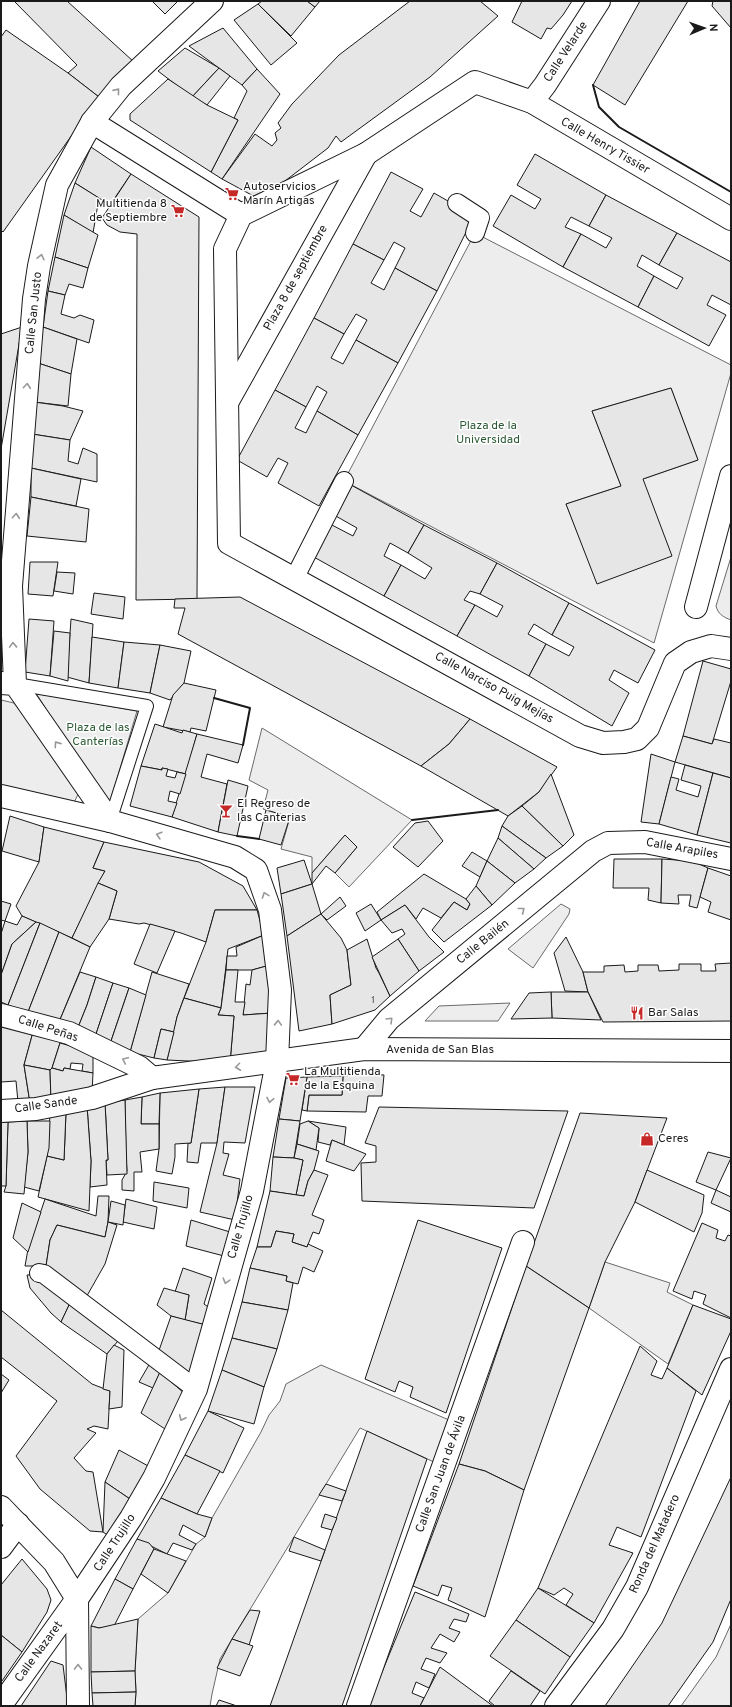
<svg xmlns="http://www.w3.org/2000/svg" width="732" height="1707" viewBox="0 0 732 1707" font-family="Overpass,sans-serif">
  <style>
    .green { fill: #ededed; stroke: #6a6a6a; fill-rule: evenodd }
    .building { fill: #e6e6e6; stroke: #1a1a1a }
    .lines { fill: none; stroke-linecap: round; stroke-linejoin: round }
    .service-casing { stroke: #1a1a1a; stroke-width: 14 }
    .pedestrian-casing { stroke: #1a1a1a; stroke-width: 20 }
    .minor-casing { stroke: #1a1a1a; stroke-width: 24 }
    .tertiary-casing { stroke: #1a1a1a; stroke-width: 24 }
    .service { stroke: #fff; stroke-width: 12 }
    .pedestrian { stroke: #fff; stroke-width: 18 }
    .minor { stroke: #fff; stroke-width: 22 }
    .tertiary { stroke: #fff; stroke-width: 22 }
    .wall { stroke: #1a1a1a; stroke-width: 2 }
    .oneway { stroke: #989898 }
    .labels { text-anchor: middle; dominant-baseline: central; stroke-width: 3; stroke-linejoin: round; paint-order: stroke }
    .number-label { font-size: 10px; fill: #4d4d4d }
    .street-label { font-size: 12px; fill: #1a1a1a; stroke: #fff }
    .poi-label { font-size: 12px; fill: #1a1a1a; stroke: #fff; text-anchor: start }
    .park-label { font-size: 12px; fill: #2b5a34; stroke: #fff }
  </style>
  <rect width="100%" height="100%" fill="#fff"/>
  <g class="green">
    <path d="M475,233L731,365V373L654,643L344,481ZM671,388L698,460L643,479L598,584L566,504L621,486L592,411Z"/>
    <path d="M731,557V620C723,617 718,614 716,606Z"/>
    <path d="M36,693L137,711L108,809Z"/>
    <path d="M1,700L14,703L80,790L71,809L1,791Z"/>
    <path d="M262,728L412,820L349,887L335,873L357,847L345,835L312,873V857L281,849L290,817L263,809L268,790L249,780Z"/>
    <path d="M561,904L570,909L569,914L533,968L508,949Z"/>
    <path d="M510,1003L498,1021H425L439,1006Z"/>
    <path d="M605,1262L670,1283L667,1292L693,1305L668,1364L589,1308Z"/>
    <path d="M321,1365L449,1420L434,1462L360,1428L220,1659L212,1694L210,1706H135L136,1692L135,1671L138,1619L168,1593L196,1544L205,1537L212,1518L261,1432L269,1415L280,1401L286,1384Z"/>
    <path d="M731,1624V1706H681L716,1657Z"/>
  </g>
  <g class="building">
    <path d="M14,1H67L134,62L99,97L68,73L77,65Z"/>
    <path d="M152,1H178L165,14Z"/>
    <path d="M262,1H307L315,7L291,36L258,4Z"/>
    <path d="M307,1H320L315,7Z"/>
    <path d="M410,1H480L498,16L430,77L341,142L336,136L328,148L272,191L267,189L259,199L222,179L255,134L272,146L277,140L275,133L281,128L278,123L292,104L339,55Z"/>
    <path d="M522,1H572L563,15L551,29L547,28L541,39L512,22Z"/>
    <path d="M640,1H688L625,105L593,85Z"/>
    <path d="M713,1H731V28L712,6Z"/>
    <path d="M258,4L297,43L271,65L234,20Z"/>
    <path d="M223,28L257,69L242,85L189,46Z"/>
    <path d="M6,30L68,73L99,97L3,232L1,230V37Z"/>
    <path d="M185,48L219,68L192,97L158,71Z"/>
    <path d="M219,68L230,76L207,105L192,97Z"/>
    <path d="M257,69L280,94L222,179L211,172L238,120L234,118L247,91L242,85Z"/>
    <path d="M168,79L207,105L238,120L211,172L130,120V114Z"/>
    <path d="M91,147L131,174L110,205L75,183Z"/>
    <path d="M535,154L606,195L589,226L571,217L565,227L581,234L563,267L493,226L511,195L535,209L541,199L517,185Z"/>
    <path d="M391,172L423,189L410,211L421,217L434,193L474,216L437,291L395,268L405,248L394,242L384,260L353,244Z"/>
    <path d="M131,174L199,217L197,599L136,600L137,234L120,232L107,225L102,218Z"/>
    <path d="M75,183L99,198L93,233L64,215Z"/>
    <path d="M606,195L677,233L659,265L642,255L637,266L654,276L638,307L563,267L581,234L606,248L612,238L589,226Z"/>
    <path d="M64,215L98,235L88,268L55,257Z"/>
    <path d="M677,233L731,262V305L712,295L707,305L726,315L709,346L638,307L654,276L677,289L683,278L659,265Z"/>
    <path d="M353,244L384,260L371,283L384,290L395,268L437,291L398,363L356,340L367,320L356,314L344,334L314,318Z"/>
    <path d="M55,257L88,268L83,288L69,284L65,295L48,291Z"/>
    <path d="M48,291L65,295L61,314L74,318L80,315L94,320L89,343L43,327Z"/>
    <path d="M314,318L344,334L331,358L343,364L356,340L398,363L358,435L317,411L327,392L317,386L306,407L275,390Z"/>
    <path d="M22,327L1,449V334Z"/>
    <path d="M43,327L77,339L71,374L38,363Z"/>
    <path d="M38,363L71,374L68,406L34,402Z"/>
    <path d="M671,388L698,460L643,479L672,556L597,584L566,504L621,486L592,411Z"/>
    <path d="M275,390L306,407L295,428L306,433L317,411L358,435L319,506L278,483L288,463L278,458L267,477L237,460Z"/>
    <path d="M34,402L63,406L83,411L70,440L32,434Z"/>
    <path d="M32,434L70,440L68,461L78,464L83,448L97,454V482L31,468Z"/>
    <path d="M31,468L81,479L76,506L31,497Z"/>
    <path d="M351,485L424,525L408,553L390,543L384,556L401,565L384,596L312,556L330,524L353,536L357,528L334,515Z"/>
    <path d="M31,497L89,509L86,542L27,536Z"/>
    <path d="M424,525L497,563L480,594L470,591L464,600L475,605L457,636L384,596L401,565L425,579L432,568L408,553Z"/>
    <path d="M30,562H58L53,596L28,594Z"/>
    <path d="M497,563L569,603L552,635L534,624L528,634L546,644L529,676L457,636L475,605L497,617L503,606L480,594Z"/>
    <path d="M57,572L75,573L73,594L54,591Z"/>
    <path d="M94,593L125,597L123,619L91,614Z"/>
    <path d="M240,597L470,719L449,744L421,766L178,634L185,608H174L175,599Z"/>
    <path d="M569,603L655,650L638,683L614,670L609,680L629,693L612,726L529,676L546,644L569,656L574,647L552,635Z"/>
    <path d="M29,619L54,621L50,676L25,672Z"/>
    <path d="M71,619L93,624L89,683L67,677Z"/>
    <path d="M54,631L70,633L68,681L50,676Z"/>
    <path d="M92,637L124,642L118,688L89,683Z"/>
    <path d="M124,642L160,645L150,693L118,688Z"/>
    <path d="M160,645L191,651L184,683L170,700L150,693Z"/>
    <path d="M703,661L731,669V681L712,744L683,736Z"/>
    <path d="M184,683L216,690L206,731L191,728L190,732L163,727L173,695Z"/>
    <path d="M470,719L557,767L539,792L508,816L421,766L449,744Z"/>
    <path d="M155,724L182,733L183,730L197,734L186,774L162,768V770L141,766Z"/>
    <path d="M197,734L243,745L238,763L207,754L201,777L227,784L218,832L172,817Z"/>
    <path d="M683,736L712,744L714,739L731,743V778L675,762Z"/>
    <path d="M651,754L675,762L659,824L641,822Z"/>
    <path d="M685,765L713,773L697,835L659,824L671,777L679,779L676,790L698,797L701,786L681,780Z"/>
    <path d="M141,766L162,770V768L168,769L166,776L175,778L177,772L186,774L180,794L170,791L168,801L177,803L172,817L130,806Z"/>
    <path d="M713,773L731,778V843L697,835Z"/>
    <path d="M551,774L574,835L563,846L522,806L539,792Z"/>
    <path d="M228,780L248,786L237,836L218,832Z"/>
    <path d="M522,806L563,846L546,858L502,826L508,816Z"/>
    <path d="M266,810L290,817L281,845L259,839Z"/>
    <path d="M10,816L44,827L39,862L2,851Z"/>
    <path d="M428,821L443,841L418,867L393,847L415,823Z"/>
    <path d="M502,826L546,858L534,869L498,838Z"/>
    <path d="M44,827L104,842L93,868L105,871L72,938L22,916L16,906L39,862Z"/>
    <path d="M345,835L357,847L335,873L326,866L312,884V873Z"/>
    <path d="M498,838L534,869L515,883L487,861Z"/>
    <path d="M104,842L199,862L243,886L257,910H215L206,942L181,933L144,923L139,924L109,919L117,891L98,883L105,871L93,868Z"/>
    <path d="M472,852L487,861L480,877L462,866Z"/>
    <path d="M614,859H662L661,903L648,900L649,888H613Z"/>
    <path d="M662,859L692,861L708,868L697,908L689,906L691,895H678L679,904L661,903Z"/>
    <path d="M304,860L312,884L281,894L277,868Z"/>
    <path d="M487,861L515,883L492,905L476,886Z"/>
    <path d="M708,868L731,876V920L708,912L711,902L700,897Z"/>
    <path d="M424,874L466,899L470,904L467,910L454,902L441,918L423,908L416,919L405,905L381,920L377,912Z"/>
    <path d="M98,883L117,891L109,919L90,947L72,938Z"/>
    <path d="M312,884L321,914L287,936L281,894Z"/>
    <path d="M476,886L492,905L444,942L432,930L454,902L467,910L470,904L466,899Z"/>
    <path d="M340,897L346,906L327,920L321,914Z"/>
    <path d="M1,901L11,904L5,921L1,920Z"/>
    <path d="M371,904L381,920L365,931L356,913Z"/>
    <path d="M405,905L429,937L444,952L419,971L398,939L405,934L402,929L392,933L381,920Z"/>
    <path d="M215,910H257L264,935L228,949L221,1008L184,998L206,942Z"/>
    <path d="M321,914L341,938L347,950L351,985L330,995L332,1024L299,1031L287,936Z"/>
    <path d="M22,916L36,922L12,944L1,975V934L5,921L17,925Z"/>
    <path d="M36,922L40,923L8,1005L1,1002V975L12,944Z"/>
    <path d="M40,923L59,932L28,1012L8,1005Z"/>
    <path d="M150,924L175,931L157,973L134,964Z"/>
    <path d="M59,932L90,947L59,1022L28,1012Z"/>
    <path d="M264,935L270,965L252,970H226L227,956H237L236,947Z"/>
    <path d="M566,937L583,972L588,992L565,991L554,953Z"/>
    <path d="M367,939L376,968L379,973L390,996L375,1010L332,1024L330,995L351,985L347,950Z"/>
    <path d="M398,939L419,971L390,996L372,957Z"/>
    <path d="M731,963V1021L603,1022L588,992L583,972H604V966L624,965L625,972L638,971V965H658L659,971L679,970V964H701V971H716L715,964Z"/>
    <path d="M270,965L272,1013L243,1015L246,984L250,985L252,970Z"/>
    <path d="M226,970H238L235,1002H245L243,1015L272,1013L266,1057L230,1063L234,1016L218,1015L221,1008Z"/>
    <path d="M80,972L96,977L87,1005L77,1030L59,1022Z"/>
    <path d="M152,972L189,984L177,1017L174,1032L161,1029L154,1058L130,1052Z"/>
    <path d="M96,977L113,983L95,1037L77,1030L87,1005Z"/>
    <path d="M113,983L129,988L110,1044L95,1037Z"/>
    <path d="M129,988L146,995L130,1052L110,1044Z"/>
    <path d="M551,992H588L601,1020L552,1018Z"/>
    <path d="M551,992L552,1018L511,1019L529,993Z"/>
    <path d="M184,998L221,1008L218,1015L234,1016L230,1063L167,1060L177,1017Z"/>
    <path d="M1,1022L33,1032L24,1065L30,1103L18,1102L16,1081L1,1082Z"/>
    <path d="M161,1029L174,1032L167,1060L154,1058Z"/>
    <path d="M33,1032L61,1040L52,1068L50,1070L24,1065Z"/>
    <path d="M60,1043L78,1048L93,1056V1073L82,1071L83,1064L71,1063L70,1069L64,1068L63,1071L52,1068Z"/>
    <path d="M24,1065L50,1070L51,1101L30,1103Z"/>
    <path d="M52,1068L63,1071L64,1068L93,1073L92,1093L51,1101L50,1070Z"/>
    <path d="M360,1074L384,1075L382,1096H368L366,1112L307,1111L309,1095H342L343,1076Z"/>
    <path d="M343,1076L342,1095H309L307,1111L302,1110L307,1077Z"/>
    <path d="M307,1077L300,1121L279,1119L286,1078Z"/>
    <path d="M225,1087L217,1143H201L198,1163L187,1162L188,1143H191L199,1089Z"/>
    <path d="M225,1087H255L245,1143L224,1142L223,1153L229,1154L223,1175L240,1179L235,1220L200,1212L217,1143Z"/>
    <path d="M199,1089L191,1143L175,1144V1157L172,1174L156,1171L159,1149L160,1093Z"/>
    <path d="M160,1093L159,1124H141L142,1097Z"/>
    <path d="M142,1097L141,1124H159V1149L140,1152L142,1172H134V1191L122,1190V1180L127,1171L126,1157L125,1100Z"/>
    <path d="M125,1100L127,1174L107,1175L106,1160H108L105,1103Z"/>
    <path d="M105,1103L108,1160H106L107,1185L90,1187L91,1161L87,1106Z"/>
    <path d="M87,1106L91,1161L89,1211L38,1197L47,1156L64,1160L66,1112Z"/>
    <path d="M379,1107L568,1111L534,1208L362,1201L361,1163L376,1162V1146L365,1143Z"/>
    <path d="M66,1112L64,1160L47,1156L50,1115Z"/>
    <path d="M580,1113L667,1118L635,1202L605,1262L589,1308L526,1266Z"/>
    <path d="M279,1119L300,1121L294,1158L273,1157Z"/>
    <path d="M27,1121H50L49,1148L39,1191L24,1187L28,1152Z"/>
    <path d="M27,1121L28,1152L24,1194L4,1192L6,1186L8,1122Z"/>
    <path d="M308,1121L346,1127L344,1145L332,1140L330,1145L318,1142L319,1128Z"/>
    <path d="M308,1121L319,1128L316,1150L297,1144L300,1124Z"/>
    <path d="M1,1122H8L6,1186H1Z"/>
    <path d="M332,1140L366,1154L354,1171L326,1161Z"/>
    <path d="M297,1144L319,1151L314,1170L308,1181L304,1196L296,1195L303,1160L294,1158Z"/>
    <path d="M708,1152L731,1158L716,1190L696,1182Z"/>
    <path d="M273,1157L294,1158L303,1160L296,1195L270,1191Z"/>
    <path d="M314,1170L328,1175L312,1215L324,1220L319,1234L313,1232L307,1247L292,1242L294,1234L276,1231L271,1247H257L270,1191L304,1196L308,1181Z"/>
    <path d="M647,1170L704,1195L702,1213L694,1232L635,1202Z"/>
    <path d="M154,1182L189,1188L187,1208L153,1201Z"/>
    <path d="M716,1190L731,1197V1212L711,1203Z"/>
    <path d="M98,1196H109L108,1222L105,1237L57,1225L50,1240L46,1266H25L28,1249L45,1199L96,1216Z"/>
    <path d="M126,1199L157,1207L154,1229L123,1222Z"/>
    <path d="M111,1201L125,1205L123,1225L108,1222Z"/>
    <path d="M22,1203L41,1212L28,1252L13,1238Z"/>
    <path d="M191,1220L230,1232L224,1256L186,1246Z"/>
    <path d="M418,1220L502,1248L446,1413L410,1397L413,1387L399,1381L395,1392L365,1379Z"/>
    <path d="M108,1222L117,1225L105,1264L84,1301L46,1266L50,1240L57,1225L105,1237Z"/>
    <path d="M702,1223L718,1230L716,1238L725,1241L728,1235L731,1236V1318L703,1304L706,1295L694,1291L692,1299L673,1291Z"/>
    <path d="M276,1231L294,1234L292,1242L307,1247L308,1244L323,1251L314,1272L303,1267L298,1284L286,1281L287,1276L250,1268L257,1247H271Z"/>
    <path d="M526,1266L589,1308L524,1490L485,1471L459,1464Z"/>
    <path d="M183,1268L212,1278L204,1304L211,1309L206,1325L185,1320L189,1295L175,1292Z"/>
    <path d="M250,1268L287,1276L286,1281L293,1283L288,1310L242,1302Z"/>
    <path d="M44,1274L70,1303L61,1322L51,1313L30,1288L27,1275Z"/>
    <path d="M164,1288L189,1295L185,1320L171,1316L157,1305Z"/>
    <path d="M242,1302L288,1310L277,1349L232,1338Z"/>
    <path d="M70,1303L118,1341L107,1354L61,1322Z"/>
    <path d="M693,1305L731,1319V1331L702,1395L667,1368Z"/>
    <path d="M1,1310L92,1384L110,1391L108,1429L94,1426L87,1429L96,1433L74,1458L86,1471L93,1472L103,1532L90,1531L40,1489L16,1456L57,1401L1,1357Z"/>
    <path d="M171,1316L206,1325L188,1383L156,1359Z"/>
    <path d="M232,1338L277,1349L264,1387L222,1370Z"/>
    <path d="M114,1345L124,1350L122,1407L109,1409L110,1391L103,1389L107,1354Z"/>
    <path d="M640,1346L657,1361L651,1375L662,1379L667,1368L696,1391L641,1537L617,1527L609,1545L633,1553L594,1623L566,1605L573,1594L564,1588L554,1595L538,1588Z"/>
    <path d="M150,1363L160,1372L153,1388L139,1382Z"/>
    <path d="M222,1370L264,1387L254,1424L208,1411Z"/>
    <path d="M160,1372L185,1394L168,1431L141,1413Z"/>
    <path d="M1,1374L9,1380L1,1393Z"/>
    <path d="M208,1411L244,1428L223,1473L185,1455Z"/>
    <path d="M367,1431L427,1459L342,1706H270Z"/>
    <path d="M119,1450L150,1467L130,1499L105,1482Z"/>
    <path d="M185,1455L220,1471L197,1514L161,1498Z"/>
    <path d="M459,1464L485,1471L524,1490L485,1617L448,1600L452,1588L442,1585L438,1596L413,1586Z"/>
    <path d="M731,1477V1599L713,1642L668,1706H605L662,1623Z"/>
    <path d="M105,1482L130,1499L109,1536L103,1532Z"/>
    <path d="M326,1484L346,1491L342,1501L319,1495Z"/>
    <path d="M161,1498L197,1514L212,1518L205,1537L183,1525L179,1535L196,1544L192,1550L173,1543L167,1554L137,1539Z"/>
    <path d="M325,1514L337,1518L332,1530L321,1527Z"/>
    <path d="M294,1537L325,1550L321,1561L289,1551Z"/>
    <path d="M137,1539L149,1543L154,1549L133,1589L115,1579Z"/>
    <path d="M154,1549L186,1561L168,1593L141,1574Z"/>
    <path d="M22,1559L47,1589L51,1600L47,1612L22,1652L1,1635V1585Z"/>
    <path d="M115,1579L133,1589L114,1626L99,1628L91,1626Z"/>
    <path d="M538,1588L594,1623L570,1657L516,1620Z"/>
    <path d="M415,1592L469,1614L466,1622L454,1619L449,1628L460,1632L454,1642L440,1634L431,1648L447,1653L440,1663L426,1658L421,1669L435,1674L429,1688L416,1682L412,1693L424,1698L420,1706H368Z"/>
    <path d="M250,1610L260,1611L249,1645L232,1639Z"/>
    <path d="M138,1619L135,1671L91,1672V1626L99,1628Z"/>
    <path d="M516,1620L570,1657L545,1694L490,1656Z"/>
    <path d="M1,1635L22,1652L2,1681L1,1680Z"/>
    <path d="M232,1639L253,1646L240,1676L217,1668Z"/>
    <path d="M51,1661L63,1665L68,1706H21Z"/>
    <path d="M440,1667L493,1706H420Z"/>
    <path d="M135,1671L136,1692L92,1693L91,1672Z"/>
    <path d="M511,1671L540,1691L530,1706H495L489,1701Z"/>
    <path d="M136,1692L135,1706H93L92,1693Z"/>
    <path d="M219,1700L237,1706H216Z"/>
  </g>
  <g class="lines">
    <g class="service-casing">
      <path id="service" d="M16,684L147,706L110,821"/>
    </g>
    <g class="pedestrian-casing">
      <g id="pedestrian">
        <path d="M457,203L480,218L475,233"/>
        <path d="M294,579L344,481"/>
        <path d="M39,1273L44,1274L196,1389"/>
      </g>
    </g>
    <g class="minor-casing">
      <g id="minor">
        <path d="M532,102L545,85L599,1"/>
        <path d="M92,122L241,215"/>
        <path d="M731,219L532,102L475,82L366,154L241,215L225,249L229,543L580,736L603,743L624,742L637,739L648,728L675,663L691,652L711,646L731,649"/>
        <path d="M228,401L366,154"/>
        <path d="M696,607L731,476"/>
        <path d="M1,683L15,684L110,821L235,857L256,870L270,910L280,990L277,1062L252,1191L196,1389L154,1478L131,1518L77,1599L1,1705"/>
        <path d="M15,684L11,586L34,299L39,266L57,185L92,122L121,86L212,1"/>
        <path d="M1,796L110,821"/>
        <path d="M1,1015L69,1033L139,1067L152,1078"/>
        <path d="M364,1049L389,1019L593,851L608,843L645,842L731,859"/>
        <path d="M1,1111L36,1109L92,1098L152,1078L364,1049L731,1051"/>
        <path d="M1,1507L54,1562L77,1599"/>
        <path d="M1,1547L18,1524"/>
        <path d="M77,1599L78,1706"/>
        <path d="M358,1706L523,1242"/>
      </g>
    </g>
    <g class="tertiary-casing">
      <path id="tertiary" d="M556,1706L613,1629L637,1587L731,1369"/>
    </g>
    <use href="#service" class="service"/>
    <use href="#pedestrian" class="pedestrian"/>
    <use href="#minor" class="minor"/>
    <use href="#tertiary" class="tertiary"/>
    <g class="wall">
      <path d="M593,85L599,107L619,127L731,192"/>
      <path d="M214,698L250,708L243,745"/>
      <path d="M412,820L498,810"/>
      <path d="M237,836L259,839"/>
    </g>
  </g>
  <defs><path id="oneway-chevron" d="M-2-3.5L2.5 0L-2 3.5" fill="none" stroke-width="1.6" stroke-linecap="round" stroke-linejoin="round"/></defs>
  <g class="oneway">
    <use href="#oneway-chevron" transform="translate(117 91) rotate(-51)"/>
    <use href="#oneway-chevron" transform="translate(41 257) rotate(-77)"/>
    <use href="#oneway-chevron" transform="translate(27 386) rotate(-85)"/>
    <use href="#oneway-chevron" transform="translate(16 516) rotate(-85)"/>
    <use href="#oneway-chevron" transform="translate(13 645) rotate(-92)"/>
    <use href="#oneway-chevron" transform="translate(57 744) rotate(-125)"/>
    <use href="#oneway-chevron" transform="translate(159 835) rotate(-164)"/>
    <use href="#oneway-chevron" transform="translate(265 895) rotate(-110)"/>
    <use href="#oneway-chevron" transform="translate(522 910) rotate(-39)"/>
    <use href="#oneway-chevron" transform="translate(390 1020) rotate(-45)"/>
    <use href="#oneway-chevron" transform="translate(278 1023) rotate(-88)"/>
    <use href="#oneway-chevron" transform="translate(125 1060) rotate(-155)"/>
    <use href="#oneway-chevron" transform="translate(238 1067) rotate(173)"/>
    <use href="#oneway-chevron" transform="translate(270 1100) rotate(101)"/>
    <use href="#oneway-chevron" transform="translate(226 1281) rotate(106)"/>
    <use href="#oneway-chevron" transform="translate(182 1418) rotate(115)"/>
    <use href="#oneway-chevron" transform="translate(78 1667) rotate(-90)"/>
  </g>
  <defs>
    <g id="supermarket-bare" transform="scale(1.08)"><path d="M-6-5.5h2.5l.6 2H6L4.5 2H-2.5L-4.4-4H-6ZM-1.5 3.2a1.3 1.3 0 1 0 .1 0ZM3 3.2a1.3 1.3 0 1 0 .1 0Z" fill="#c62828" stroke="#fff" stroke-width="2.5" paint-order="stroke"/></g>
    <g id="bar-bare" transform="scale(1.08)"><path d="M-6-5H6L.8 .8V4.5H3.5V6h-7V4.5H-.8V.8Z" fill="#c62828" stroke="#fff" stroke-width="2.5" paint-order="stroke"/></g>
    <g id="restaurant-bare" transform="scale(1.08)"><path d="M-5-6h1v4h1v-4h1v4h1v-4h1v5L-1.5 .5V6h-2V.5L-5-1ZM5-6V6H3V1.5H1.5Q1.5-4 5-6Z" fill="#c62828" stroke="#fff" stroke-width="2.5" paint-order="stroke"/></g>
    <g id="shop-bare" transform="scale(1.08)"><path d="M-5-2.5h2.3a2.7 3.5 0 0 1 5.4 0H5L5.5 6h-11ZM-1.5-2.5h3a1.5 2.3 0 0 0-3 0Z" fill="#c62828" stroke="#fff" stroke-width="2.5" paint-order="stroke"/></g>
  </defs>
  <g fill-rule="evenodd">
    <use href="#supermarket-bare" x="232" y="194"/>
    <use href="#supermarket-bare" x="178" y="211"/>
    <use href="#bar-bare" x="226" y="811"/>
    <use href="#restaurant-bare" x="637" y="1013"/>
    <use href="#supermarket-bare" x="293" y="1079"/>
    <use href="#shop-bare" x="647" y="1139"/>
  </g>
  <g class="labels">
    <g class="number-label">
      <text x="373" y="1000">1</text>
    </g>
    <g class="street-label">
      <text transform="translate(566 52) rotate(-57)">Calle Velarde</text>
      <text transform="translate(605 146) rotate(30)">Calle Henry Tissier</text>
      <text transform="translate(296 278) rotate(-61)">Plaza 8 de septiembre</text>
      <text transform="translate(34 313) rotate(-84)">Calle San Justo</text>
      <text transform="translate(494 688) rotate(29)">Calle Narciso Puig Mejías</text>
      <text transform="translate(682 849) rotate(10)">Calle Arapiles</text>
      <text transform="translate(483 942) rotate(-39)">Calle Bailén</text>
      <text transform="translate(48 1029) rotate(18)">Calle Peñas</text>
      <text x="440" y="1050">Avenida de San Blas</text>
      <text transform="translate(46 1105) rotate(-8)">Calle Sande</text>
      <text transform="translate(241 1227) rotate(-74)">Calle Trujillo</text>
      <text transform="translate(441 1474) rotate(-70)">Calle San Juan de Ávila</text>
      <text transform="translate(115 1543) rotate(-57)">Calle Trujillo</text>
      <text transform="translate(655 1544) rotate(-66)">Ronda del Matadero</text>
      <text transform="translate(39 1652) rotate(-54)">Calle Nazaret</text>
    </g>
    <g class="poi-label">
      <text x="243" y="187">Autoservicios<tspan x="243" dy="14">Marín Artigas</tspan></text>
      <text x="167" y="204" text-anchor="end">Multitienda 8<tspan x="167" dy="14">de Septiembre</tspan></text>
      <text x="237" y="804">El Regreso de<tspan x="237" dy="14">las Canterias</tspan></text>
      <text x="648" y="1013">Bar Salas</text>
      <text x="304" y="1072">La Multitienda<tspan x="304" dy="14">de la Esquina</tspan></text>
      <text x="658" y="1139">Ceres</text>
    </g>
    <g class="park-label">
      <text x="488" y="426">Plaza de la<tspan x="488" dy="14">Universidad</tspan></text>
      <text x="98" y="728">Plaza de las<tspan x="98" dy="14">Canterías</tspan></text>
    </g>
  </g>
  <rect width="732" height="1707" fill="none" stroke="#1a1a1a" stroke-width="4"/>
  <g transform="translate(704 28) rotate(88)" stroke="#ffffff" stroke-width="3" paint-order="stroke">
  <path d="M0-3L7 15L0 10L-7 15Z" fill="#1a1a1a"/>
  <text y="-6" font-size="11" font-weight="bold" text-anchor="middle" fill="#1a1a1a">N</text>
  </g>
</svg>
